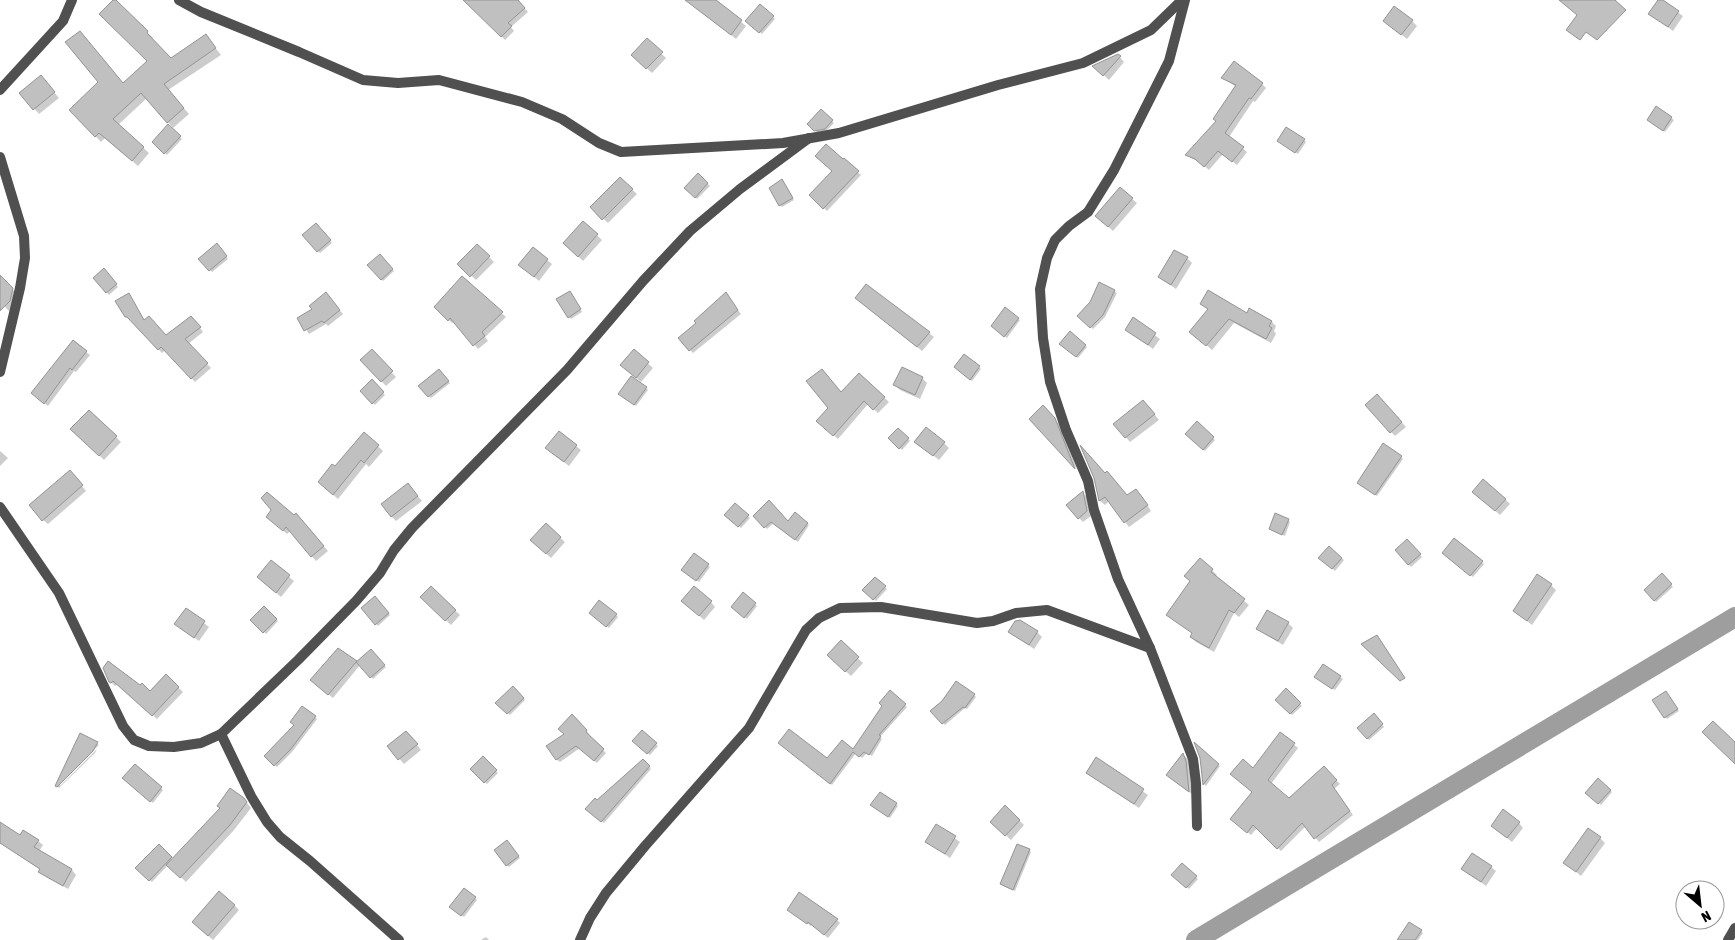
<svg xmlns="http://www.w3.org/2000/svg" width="1735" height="940" viewBox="0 0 1735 940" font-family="'Asap Condensed',sans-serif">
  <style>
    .shadow { fill: #0003 }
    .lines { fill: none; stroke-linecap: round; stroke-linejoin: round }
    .canal { stroke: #9e9e9e; stroke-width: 20 }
    .building { fill: #c0c0c0; stroke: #949494 }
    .minor { stroke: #505050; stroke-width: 10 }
  </style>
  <rect width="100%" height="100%" fill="#fff"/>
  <g class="shadow">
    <path d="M114,0L153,38L151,39L171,59L206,36L221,55L168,90L189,114L173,128L147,98L118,125L149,153L138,166L105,138L101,142L71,110L124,85L149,61Z"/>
    <path d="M472,0H517L528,12L511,27L514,31L505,40L470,5Z"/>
    <path d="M702,0H714L746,26L736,39L701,12Z"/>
    <path d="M1660,0L1683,16L1673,31L1650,14Z"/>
    <path d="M760,6L775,19L762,34L747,21Z"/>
    <path d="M1384,21H1412L1417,26L1407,39Z"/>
    <path d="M647,40L666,58L652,73L633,55Z"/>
    <path d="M1118,55L1124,62L1109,80L1094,66Z"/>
    <path d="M1223,78L1262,84L1266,88L1255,102L1253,101L1229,137L1247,152L1237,165L1223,154L1209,170L1201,163L1191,158L1187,154L1217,122L1236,87Z"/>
    <path d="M45,82L59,98L39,114L21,93Z"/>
    <path d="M1657,108L1674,120L1665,132L1650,122Z"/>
    <path d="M821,111L834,123L827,130L817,132L809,124Z"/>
    <path d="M168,126L182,139L167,155L153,142Z"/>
    <path d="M1304,140L1306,142L1298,154L1281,142Z"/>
    <path d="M844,160L861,175L827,211L811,195Z"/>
    <path d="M698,175L710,186L697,199L686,188Z"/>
    <path d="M620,178L637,194L608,223L591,207Z"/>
    <path d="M782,181L794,200L782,207L780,205Z"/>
    <path d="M1132,199L1137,203L1113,231L1102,221Z"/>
    <path d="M583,222L602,240L583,261L564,243Z"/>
    <path d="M316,225L332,243L320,253L304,235Z"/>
    <path d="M217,245L228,259L212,272L200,259Z"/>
    <path d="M478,246L494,262L476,280L459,264Z"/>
    <path d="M380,256L394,271L383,281L369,265Z"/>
    <path d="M1187,258L1192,263L1176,289L1159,277Z"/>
    <path d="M547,260L552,264L539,281L520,265Z"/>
    <path d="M104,270L118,287L109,295L95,278Z"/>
    <path d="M463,278L506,317L485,337L488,341L478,349L455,321L452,323L435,307Z"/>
    <path d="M3,279L17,294L14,306L9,311L0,302V282Z"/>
    <path d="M1100,284L1117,293L1105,317L1093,329L1079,316L1091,303Z"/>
    <path d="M572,294L582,312L571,319L569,317Z"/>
    <path d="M726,294L741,314L693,353L680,339Z"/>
    <path d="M129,295L145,321L166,337L195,321L203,332L188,344L211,368L195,382L165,350L162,353L131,320H130L126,317Z"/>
    <path d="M329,298L343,314L328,326L326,324L309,334L299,319Z"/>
    <path d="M862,303L929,333L934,337L922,351Z"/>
    <path d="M1201,303L1272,322L1276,326L1274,331L1276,334L1271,343L1234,323L1212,350L1196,336L1209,310Z"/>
    <path d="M1018,319L1020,320L1007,338L994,328Z"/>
    <path d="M1134,319L1160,339L1153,349L1126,330Z"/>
    <path d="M1063,346H1085L1087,347L1078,358Z"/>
    <path d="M372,351L396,377L386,386L362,360Z"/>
    <path d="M634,351L653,368L641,382L626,370Z"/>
    <path d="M86,352L90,355L76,372L74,371L48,406L36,396Z"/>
    <path d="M964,356L981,369L972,381L957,369Z"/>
    <path d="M438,370L450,383L431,398L420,386Z"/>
    <path d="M859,375L889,402L878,413L868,404L838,439L822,425L841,394Z"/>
    <path d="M922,378L927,383L920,399L900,390L895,385Z"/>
    <path d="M372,381L385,395L375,405L361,391Z"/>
    <path d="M646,388L648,390L636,406L622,396Z"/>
    <path d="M1382,400L1406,427L1395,436L1391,432Z"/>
    <path d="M1148,406L1159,420L1130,442L1115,424Z"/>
    <path d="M1043,407L1059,424L1077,469L1031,419Z"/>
    <path d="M89,411L121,442L104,460L72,429Z"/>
    <path d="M1197,423L1215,440L1205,451L1187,434Z"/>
    <path d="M898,429L910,441L902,450L889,438Z"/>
    <path d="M365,434L383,451L369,467L366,464L338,499L324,487L335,468Z"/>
    <path d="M944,443L949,448L939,460L921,446Z"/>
    <path d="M576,446L581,450L569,466L552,453Z"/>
    <path d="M0,451L8,458L0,466Z"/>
    <path d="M1401,457L1403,459L1377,496L1360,484Z"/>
    <path d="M1106,474L1128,497L1141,495L1151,511L1129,527L1109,501L1105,505L1100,501L1096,478Z"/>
    <path d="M74,476L86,491L48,524L43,520Z"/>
    <path d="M408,485L422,501L396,521L391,516Z"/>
    <path d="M1083,493L1087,497L1091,516L1083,522L1079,518Z"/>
    <path d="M1479,497L1505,499L1510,504L1500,515Z"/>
    <path d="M735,505L750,518L741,528L726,515Z"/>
    <path d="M294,516L300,519L328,551L316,561L290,531L287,534L272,521Z"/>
    <path d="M755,516L789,522L807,524L809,525L798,542L774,523L767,529Z"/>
    <path d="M1288,520L1290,522L1285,536L1270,529Z"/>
    <path d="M546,525L565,542L551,558L536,545Z"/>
    <path d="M1455,539L1484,564L1473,577L1444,553Z"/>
    <path d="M1407,541L1422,557L1411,567L1397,551Z"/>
    <path d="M1329,548L1344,560L1335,571L1320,558Z"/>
    <path d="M694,555L710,567L699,582L685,572Z"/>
    <path d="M1200,559L1217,575L1215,577L1249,605L1239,617L1234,613L1214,652L1196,642L1191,637L1193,634L1167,614L1192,581Z"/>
    <path d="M271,562L294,581L281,597L263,582Z"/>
    <path d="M1662,575L1673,587L1656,602L1645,590Z"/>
    <path d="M875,578L887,589L876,601L864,590Z"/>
    <path d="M1551,585L1556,590L1532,625L1514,611Z"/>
    <path d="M431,588L460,615L451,625L422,597Z"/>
    <path d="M743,594L757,606L747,619L732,606Z"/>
    <path d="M375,598L390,615L378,626L363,609Z"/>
    <path d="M711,602L715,607L704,620L687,605Z"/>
    <path d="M264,608L278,621L266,634L252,620Z"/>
    <path d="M186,609L209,627L199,641L181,628Z"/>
    <path d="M592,615H616L618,617L609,628Z"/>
    <path d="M1288,623L1293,628L1283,645L1263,633L1258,628Z"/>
    <path d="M1009,632H1037L1042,637L1034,649Z"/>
    <path d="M841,642L863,663L851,676L828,655Z"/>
    <path d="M371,651L386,667L373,679L360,665L333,698L316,684L356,662L358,663Z"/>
    <path d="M1324,666L1343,679L1335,690L1318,679Z"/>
    <path d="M104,668L151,692L166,676L183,692L157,719L118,684L115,686L110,681Z"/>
    <path d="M513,688L525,700L510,715L497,703Z"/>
    <path d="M1286,690L1302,706L1292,715L1277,700Z"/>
    <path d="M890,692L907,707L880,737L882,739L872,756L867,753L862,758L856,753L832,785L781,745L827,759L854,751L884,706Z"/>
    <path d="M1666,692L1679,711L1667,719L1665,717Z"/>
    <path d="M974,695L976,697L967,709L965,708L945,725L932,711Z"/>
    <path d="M572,715L589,734L588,735L606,753L597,763L580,748L560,762L556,759Z"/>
    <path d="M1374,715L1384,727L1369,740L1358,728Z"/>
    <path d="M315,717L317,719L292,752L277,767L266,756L295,725Z"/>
    <path d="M642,732L658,746L650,755L634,741Z"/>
    <path d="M1281,733L1298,748L1271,784L1289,799L1324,768L1340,784L1334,789L1353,815L1319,842L1306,826L1281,851L1257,828L1251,835L1235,822L1253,792V770Z"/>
    <path d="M81,735L99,745L60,782V786L97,749L95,753L59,788L57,786Z"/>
    <path d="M411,737L421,750L404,764L388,746Z"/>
    <path d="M1183,755L1188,759L1191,766L1193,795L1168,775Z"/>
    <path d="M483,758L498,773L487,784L472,769Z"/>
    <path d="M1201,758L1220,766L1206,786L1204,784Z"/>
    <path d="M1096,759L1148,795L1139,808L1087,773Z"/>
    <path d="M643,761L651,769L604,823L587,809Z"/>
    <path d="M135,766L163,790L153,803L124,778Z"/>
    <path d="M1598,780L1612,792L1601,805L1587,793Z"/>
    <path d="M244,799L251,808L234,830L186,882L168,865L152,882L137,868L159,846L173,860Z"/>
    <path d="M896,804L898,806L890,818L874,807Z"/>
    <path d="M1005,807L1024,825L1011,840L991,822Z"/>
    <path d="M1519,823L1523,828L1512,842L1498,831Z"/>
    <path d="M937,826L960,842L950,858L927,842Z"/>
    <path d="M0,833L38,841L43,845L39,851L72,870L76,875L68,889L45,876L40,871L41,870L0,843Z"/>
    <path d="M1600,838L1605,843L1581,876L1565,863Z"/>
    <path d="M509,843L520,858L509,867L507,865Z"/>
    <path d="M1029,850L1031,852L1015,891L1003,886L1001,884Z"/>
    <path d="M1182,865L1198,879L1189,889L1173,875Z"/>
    <path d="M1491,867L1496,871L1486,886L1463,869Z"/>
    <path d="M475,898L477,900L464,917L453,909Z"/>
    <path d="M234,905L239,910L213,940L198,927Z"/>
    <path d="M792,913L837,920L840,923L828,938L812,925L811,926Z"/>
    <path d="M1421,931L1423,933L1418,940H1399Z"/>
    <path d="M486,937L489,940H481Z"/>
  </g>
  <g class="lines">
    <path class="canal" d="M1196,940L1735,617"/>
  </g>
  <g class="building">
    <path d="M113,0H116L148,31L147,33L171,58L206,34L216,48L164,84L184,108L167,123L141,93L113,119L144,147L132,161L99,133L95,137L69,110L98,82L65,42L80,31L123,83L147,61L99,14Z"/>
    <path d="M463,0H518L525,8L508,23L512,26L501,37Z"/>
    <path d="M685,0H716L742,20L731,35Z"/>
    <path d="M1559,0H1615L1626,10L1597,40L1586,32L1580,40L1566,30L1577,15Z"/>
    <path d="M1658,0H1663L1679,11L1668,27L1648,14Z"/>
    <path d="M760,4L774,16L759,33L745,21Z"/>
    <path d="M1394,6L1413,20L1401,35L1383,21Z"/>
    <path d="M647,38L663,52L646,69L631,55Z"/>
    <path d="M1118,54L1121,56L1103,76L1092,66Z"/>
    <path d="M1234,61L1263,83L1251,99L1249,98L1225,133L1244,147L1232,162L1218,151L1204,167L1195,159L1185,155L1216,121L1213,119L1236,85L1221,78Z"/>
    <path d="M41,75L55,92L33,110L19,93Z"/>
    <path d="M1656,106L1672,117L1663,131L1647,120Z"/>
    <path d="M821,109L833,120L825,129L814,131L807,124Z"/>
    <path d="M168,124L181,136L164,154L152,142Z"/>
    <path d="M1286,127L1305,139L1295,153L1277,141Z"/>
    <path d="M826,144L843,159L844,158L859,171L823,209L809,195L832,171L815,156Z"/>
    <path d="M698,173L708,183L695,198L684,188Z"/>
    <path d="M620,177L633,189L602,220L590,207Z"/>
    <path d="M782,179L793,198L779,206L769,188Z"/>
    <path d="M1120,187L1133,198L1108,227L1095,216Z"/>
    <path d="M583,221L598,234L578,257L563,243Z"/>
    <path d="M316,223L331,240L317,252L302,235Z"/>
    <path d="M217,243L227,256L209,271L198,259Z"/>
    <path d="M477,244L490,256L470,277L457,264Z"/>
    <path d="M533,247L548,259L534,277L518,265Z"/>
    <path d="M1174,250L1188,257L1171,285L1158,277Z"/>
    <path d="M380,254L393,269L381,280L367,265Z"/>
    <path d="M104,268L117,284L106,293L93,278Z"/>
    <path d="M0,275L13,288L10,301L0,311Z"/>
    <path d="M462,276L503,312L482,332L485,336L473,346L450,318L448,321L434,307Z"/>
    <path d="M1099,282L1115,290L1103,315L1090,328L1077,316L1090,302Z"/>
    <path d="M866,284L930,332L917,347L855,298Z"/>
    <path d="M1208,290L1247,313L1249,308L1272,321L1269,326L1272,328L1266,339L1229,319L1206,346L1189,332L1208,309L1200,304Z"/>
    <path d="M570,291L581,309L568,318L556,299Z"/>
    <path d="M326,292L340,310L324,323L322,321L304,331L297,318L312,309L309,306Z"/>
    <path d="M726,292L738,310L689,351L678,338L696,323L694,321Z"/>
    <path d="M129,293L144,320L149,316L166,335L191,316L201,327L185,339L208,363L191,379L161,347L158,350L127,317H125L115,301Z"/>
    <path d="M1005,307L1019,318L1004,337L991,326Z"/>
    <path d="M1133,317L1156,333L1148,345L1125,330Z"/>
    <path d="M1070,331L1086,345L1076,357L1059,344Z"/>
    <path d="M73,340L87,351L72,370L70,368L44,404L31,393Z"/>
    <path d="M372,349L393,371L381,382L360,360Z"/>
    <path d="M634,349L649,362L636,378L620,365Z"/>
    <path d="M964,354L980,366L970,380L954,367Z"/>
    <path d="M902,367L923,377L915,395L893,385Z"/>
    <path d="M439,369L449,381L428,397L418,386Z"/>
    <path d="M822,369L841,392L859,373L885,397L873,410L864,401L833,436L816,421L828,408L806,381Z"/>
    <path d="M631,376L647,387L634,405L618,394Z"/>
    <path d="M372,379L384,392L372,404L360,391Z"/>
    <path d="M1377,394L1402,422L1390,433L1365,405Z"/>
    <path d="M1143,400L1155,414L1125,438L1113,424Z"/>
    <path d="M1043,405L1055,418L1075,469L1029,419Z"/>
    <path d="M89,410L117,436L99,456L70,429Z"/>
    <path d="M1197,421L1214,437L1203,450L1185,434Z"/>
    <path d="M926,427L945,442L933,456L914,442Z"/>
    <path d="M898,428L909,438L899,449L888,438Z"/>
    <path d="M559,431L577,445L564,462L545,448Z"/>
    <path d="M364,432L379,445L364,463L361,460L333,495L318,482L332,464L335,466Z"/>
    <path d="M1383,443L1402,456L1375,495L1357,483Z"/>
    <path d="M1080,445L1105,473L1107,471L1127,495L1136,489L1148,505L1124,523L1105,497L1099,501L1094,478Z"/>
    <path d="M70,470L83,485L42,521L29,505Z"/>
    <path d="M1483,479L1506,499L1495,511L1472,492Z"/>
    <path d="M408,483L418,496L391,517L381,504Z"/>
    <path d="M1083,491L1087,511L1078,519L1066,505Z"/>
    <path d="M267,492L294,515L296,513L324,546L311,557L286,527L283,531L266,517L271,510L261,498Z"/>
    <path d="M769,500L788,521L795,512L808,523L795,540L771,522L764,528L753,516Z"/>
    <path d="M735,503L749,515L738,527L724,515Z"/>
    <path d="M1275,513L1289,519L1282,535L1269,529Z"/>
    <path d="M546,523L561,537L546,554L530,540Z"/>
    <path d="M1454,538L1483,561L1470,576L1442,553Z"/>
    <path d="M1407,539L1421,554L1408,565L1395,550Z"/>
    <path d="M1329,546L1342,558L1332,569L1318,558Z"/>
    <path d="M694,553L709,564L696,581L681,570Z"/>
    <path d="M1200,558L1213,569L1211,572L1245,599L1234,613L1229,610L1209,648L1190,637L1192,633L1166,615L1190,581L1184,576Z"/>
    <path d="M271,560L290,575L276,593L257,577Z"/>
    <path d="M1662,573L1672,584L1654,601L1644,590Z"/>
    <path d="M1537,574L1552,584L1527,621L1513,611Z"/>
    <path d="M875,577L886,586L873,600L862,590Z"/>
    <path d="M431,586L456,610L445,621L420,597Z"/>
    <path d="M694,586L712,601L699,616L681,601Z"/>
    <path d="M743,592L756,603L744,618L731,607Z"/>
    <path d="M375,596L389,613L375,625L361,608Z"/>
    <path d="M599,600L617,614L606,627L589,613Z"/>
    <path d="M264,606L277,619L263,633L250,620Z"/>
    <path d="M186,608L205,621L194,638L174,624Z"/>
    <path d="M1267,610L1289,622L1278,641L1256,629Z"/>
    <path d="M1020,620L1038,631L1029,645L1008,632L1015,621Z"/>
    <path d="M1377,635L1405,678L1400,681L1361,644Z"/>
    <path d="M841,640L859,657L845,672L827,655Z"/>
    <path d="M338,648L357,661L328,695L310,680Z"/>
    <path d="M371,649L385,665L370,678L356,662Z"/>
    <path d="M108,661L140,685L142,683L150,691L166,674L179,687L152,716L113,681L111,683L109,682L103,668Z"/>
    <path d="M1323,664L1341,676L1332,689L1314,677Z"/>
    <path d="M956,681L975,694L965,708L963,707L942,724L930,711L942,701Z"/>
    <path d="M513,686L524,698L507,714L495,703Z"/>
    <path d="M1286,688L1301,703L1290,714L1275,700Z"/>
    <path d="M890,690L906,704L879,735L881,736L869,755L864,752L859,757L853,752L830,784L778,743L789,729L827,758L842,740L853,749L882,706L879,703Z"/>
    <path d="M1666,691L1678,709L1664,718L1652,700Z"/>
    <path d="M302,706L316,716L290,750L274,766L264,756L294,725L290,722Z"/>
    <path d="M1374,713L1383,724L1367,739L1357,728Z"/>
    <path d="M572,714L587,730L586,732L604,749L594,761L576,746L556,760L546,746L564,734L558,729Z"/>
    <path d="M1713,721L1735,742V764L1702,732Z"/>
    <path d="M642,730L657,743L647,754L632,741Z"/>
    <path d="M406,731L418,744L398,760L387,746Z"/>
    <path d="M1280,732L1295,743L1268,780L1289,798L1324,766L1337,780L1332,785L1350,811L1314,839L1302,823L1277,849L1253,825L1247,833L1230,819L1252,792L1230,774L1243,759L1253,768Z"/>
    <path d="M80,733L98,742L93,751L57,787L55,786Z"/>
    <path d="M1194,742L1219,764L1203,785L1200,758Z"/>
    <path d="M1183,753L1186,761L1189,792L1166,775Z"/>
    <path d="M483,756L497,770L484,783L470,769Z"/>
    <path d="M1096,757L1144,789L1134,804L1086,773Z"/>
    <path d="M643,759L650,766L601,822L585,809L595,798L597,800Z"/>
    <path d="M135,764L162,787L150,802L122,778Z"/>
    <path d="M1598,778L1611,790L1598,804L1585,793Z"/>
    <path d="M230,788L244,798L247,802L230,825L180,878L166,865L220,808L217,806Z"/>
    <path d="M880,792L897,803L888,817L870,805Z"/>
    <path d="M1005,805L1020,820L1005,836L990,822Z"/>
    <path d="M1503,809L1520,822L1507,838L1491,826Z"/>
    <path d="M0,822L20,835L23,830L39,840L34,847L72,869L63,886L38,872L40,869L0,843Z"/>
    <path d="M936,824L956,836L945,854L925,842Z"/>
    <path d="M1588,828L1601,837L1576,872L1563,863Z"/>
    <path d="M507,840L519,856L506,866L494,850Z"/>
    <path d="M159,844L172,857L149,881L135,868Z"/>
    <path d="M1017,844L1030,849L1013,890L1000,884Z"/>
    <path d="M1472,853L1492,866L1481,882L1461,869Z"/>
    <path d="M1182,863L1197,876L1186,888L1171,875Z"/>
    <path d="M464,888L476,897L461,916L449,907Z"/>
    <path d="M219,891L235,905L208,936L192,922Z"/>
    <path d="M799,892L838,919L824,935L808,922L807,924L787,910Z"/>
    <path d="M1409,922L1422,930L1415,940H1397Z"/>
  </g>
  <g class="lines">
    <g class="minor">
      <path d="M179,0L201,12L299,52L363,80L398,83L439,80L522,102L562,119L599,143L621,152L783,143L839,133L998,85L1083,63L1151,30L1182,0"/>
      <path d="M1185,0L1169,61L1163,73L1114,170L1088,212L1069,226L1055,240L1047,258L1040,289L1043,338L1050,382L1066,430L1088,481L1094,510L1118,579L1150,648L1193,759L1196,783L1197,826"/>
      <path d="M0,90L63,21L72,0"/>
      <path d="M0,157L24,236L25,258L20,288L0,372"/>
      <path d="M0,507L59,593L123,726L134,740L149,746L174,747L201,743L221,734L298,660L356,601L380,573L394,550L412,528L567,370L643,281L690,231L740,189L809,138"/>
      <path d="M221,734L251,796L267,822L280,837L310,861L399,940"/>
      <path d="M580,940L590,918L606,893L645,846L749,728L806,630L819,618L840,608L881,607L977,623L993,621L1016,613L1047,610L1150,648"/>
      <path d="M1728,940L1735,928"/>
    </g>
  </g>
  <g transform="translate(1700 905) rotate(152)"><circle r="24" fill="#ffffff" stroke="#999999"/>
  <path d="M0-4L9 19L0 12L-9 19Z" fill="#000000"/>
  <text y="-8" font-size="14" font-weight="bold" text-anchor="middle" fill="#000000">N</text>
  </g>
</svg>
